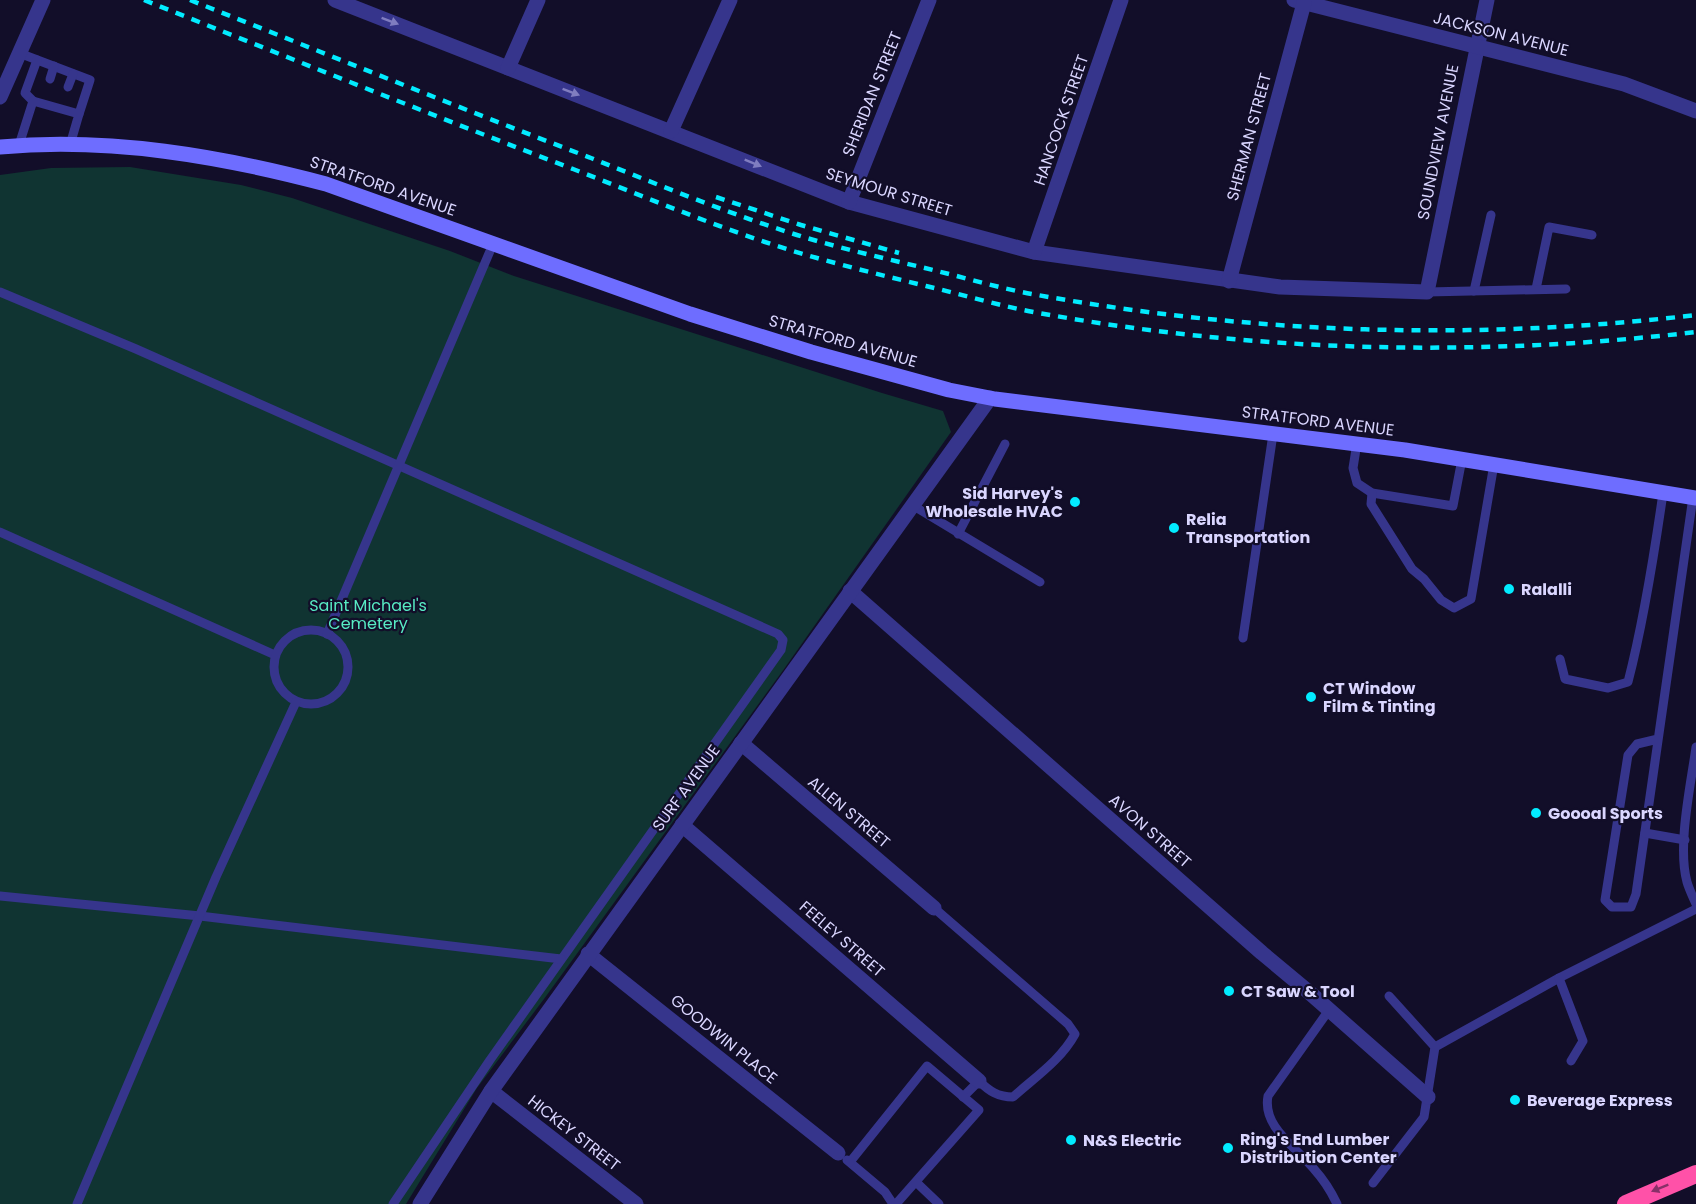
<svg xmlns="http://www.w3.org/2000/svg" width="1696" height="1204" viewBox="0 0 1696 1204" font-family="Poppins,sans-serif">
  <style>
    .green { fill: #103432 }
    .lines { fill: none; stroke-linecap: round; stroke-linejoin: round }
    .service { stroke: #36358c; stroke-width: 9 }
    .minor { stroke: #36358c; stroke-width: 15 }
    .tertiary { stroke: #36358c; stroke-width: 15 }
    .secondary { stroke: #6e6dff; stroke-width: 15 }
    .motorway { stroke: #ff51a8; stroke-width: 18 }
    .rail { stroke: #02ebff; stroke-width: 4.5; stroke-dasharray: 9 8; stroke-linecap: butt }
    .oneway { fill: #807dc0 }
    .oneway2 { fill: #883068 }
    .poi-dot { fill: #02ebff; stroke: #120e29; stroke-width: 2 }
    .labels { text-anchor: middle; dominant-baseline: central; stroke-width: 4.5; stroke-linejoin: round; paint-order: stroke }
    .street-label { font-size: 16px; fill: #dad6ff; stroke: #120e29 }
    .poi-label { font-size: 16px; font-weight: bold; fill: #dad6ff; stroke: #120e29; text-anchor: start }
    .park-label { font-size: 16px; fill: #57eac3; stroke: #120e29 }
  </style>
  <rect width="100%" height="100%" fill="#120e29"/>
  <path class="green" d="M130,167L241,185L292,198L450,251L514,276L882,393L943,411L951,432L784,669L544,999L477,1088L406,1204H0V175L51,168Z"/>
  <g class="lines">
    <g class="service">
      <path d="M19,53L90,80L79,114"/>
      <path d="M50,79L54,66"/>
      <path d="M68,87L73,74"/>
      <path d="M33,101L25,93L37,60"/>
      <path d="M19,145L33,101L79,114L70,145"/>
      <path d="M1536,289L1549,227L1592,235"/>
      <path d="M1474,291L1491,215"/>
      <path d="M0,292L136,349L778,634L783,640L781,650L490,1060L393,1204"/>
      <path d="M1427,292L1566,289"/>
      <path d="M1357,443L1353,468L1357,483L1372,493L1453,506L1462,459"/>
      <path d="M1372,493L1371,504L1412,569L1424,579L1441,600L1454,608L1471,599L1494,464"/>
      <path d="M912,505L1040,582"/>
      <path d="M0,532L275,655"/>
      <path d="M958,534L1005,444"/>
      <circle cx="311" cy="667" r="37"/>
      <path d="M327,634L493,244"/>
      <path d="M1243,638L1273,434"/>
      <path d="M1560,659L1565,679L1608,688L1628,682C1644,620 1654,556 1663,493"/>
      <path d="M1658,739L1637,744L1628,755L1605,900L1612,907H1631L1636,894L1693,497"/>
      <path d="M1696,747C1691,784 1677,846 1687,882C1689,889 1693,897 1696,904"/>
      <path d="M1645,833L1685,840"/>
      <path d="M0,896L200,916L561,959"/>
      <path d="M934,908L1068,1024L1075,1034C1061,1060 1034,1078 1013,1097C998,1097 989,1091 979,1081L963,1097"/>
      <path d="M1329,1010L1268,1096C1262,1127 1296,1147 1314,1169C1323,1179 1331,1191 1337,1204"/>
      <path d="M1435,1047L1559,978"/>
      <path d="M1571,1061L1583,1041L1559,978L1696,909"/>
      <path d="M847,1160L885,1192L893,1204"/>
      <path d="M850,1162L927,1066L979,1110L896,1204"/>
      <path d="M916,1182L939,1204"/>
      <path d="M1373,1183L1424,1117L1435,1047L1389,996"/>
      <path d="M77,1204L216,877L296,702"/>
    </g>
    <g class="minor">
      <path d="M335,0L849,202L1034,252L1280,287L1427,292L1487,0"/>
      <path d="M1294,0L1624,84L1696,111"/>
      <path d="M508,68L538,0"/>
      <path d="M671,131L730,0"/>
      <path d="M849,202L929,0"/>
      <path d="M1034,252L1121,0"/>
      <path d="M1229,281L1304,3"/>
      <path d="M850,591L1262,953L1310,993L1428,1097"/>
      <path d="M741,743L934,908"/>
      <path d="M682,825L979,1081"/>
      <path d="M588,954L838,1153"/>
      <path d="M491,1091L636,1204"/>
    </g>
    <g class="tertiary">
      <path d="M0,97L43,0"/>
      <path d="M420,1204L491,1091L990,398"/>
    </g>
    <path class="secondary" d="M0,147C110,137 220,156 326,184L690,314L811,352L949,390L995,399L1405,450L1696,498"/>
    <path class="motorway" d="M1626,1204L1696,1174"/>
    <g class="rail">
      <path d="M144,0C287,57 429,114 573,169C646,197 718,228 793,251C836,264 881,275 926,286C960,294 993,304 1028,311C1247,352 1474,358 1696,332"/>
      <path d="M190,0C324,53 457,107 591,158C659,185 727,213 797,235C842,249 888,259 933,270C966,278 999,288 1032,294C1251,334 1475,341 1696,315"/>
      <path d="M716,197L801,225L899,253"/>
    </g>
  </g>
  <defs><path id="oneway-solid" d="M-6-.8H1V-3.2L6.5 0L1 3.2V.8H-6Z" transform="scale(1.5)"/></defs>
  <g class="oneway">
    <use href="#oneway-solid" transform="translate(390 21) rotate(21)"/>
    <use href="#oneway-solid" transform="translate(571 92) rotate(21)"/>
    <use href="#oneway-solid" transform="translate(753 163) rotate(22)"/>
  </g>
  <use class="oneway2" href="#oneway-solid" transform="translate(1660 1188) rotate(158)"/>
  <g class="poi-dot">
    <circle cx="1075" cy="502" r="6"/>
    <circle cx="1174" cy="528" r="6"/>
    <circle cx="1509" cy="589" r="6"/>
    <circle cx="1311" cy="697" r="6"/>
    <circle cx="1536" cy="813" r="6"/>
    <circle cx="1229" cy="991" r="6"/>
    <circle cx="1515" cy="1100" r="6"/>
    <circle cx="1071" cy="1140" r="6"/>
    <circle cx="1228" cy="1148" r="6"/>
  </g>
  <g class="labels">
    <g class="street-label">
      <text transform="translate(1501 34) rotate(14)">JACKSON AVENUE</text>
      <text transform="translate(872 94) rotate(-68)">SHERIDAN STREET</text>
      <text transform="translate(1061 120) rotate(-71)">HANCOCK STREET</text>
      <text transform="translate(1249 137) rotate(-75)">SHERMAN STREET</text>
      <text transform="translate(1438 142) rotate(-79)">SOUNDVIEW AVENUE</text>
      <text transform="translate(383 186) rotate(19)">STRATFORD AVENUE</text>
      <text transform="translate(889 192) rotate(17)">SEYMOUR STREET</text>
      <text transform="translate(843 341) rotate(16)">STRATFORD AVENUE</text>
      <text transform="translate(1318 421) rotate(7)">STRATFORD AVENUE</text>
      <text transform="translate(686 788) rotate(-54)">SURF AVENUE</text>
      <text transform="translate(849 812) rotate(40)">ALLEN STREET</text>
      <text transform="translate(1150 831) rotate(41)">AVON STREET</text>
      <text transform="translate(842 939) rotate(41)">FEELEY STREET</text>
      <text transform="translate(724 1039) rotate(39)">GOODWIN PLACE</text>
      <text transform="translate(574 1133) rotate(38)">HICKEY STREET</text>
    </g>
    <g class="poi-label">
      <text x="1063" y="493" text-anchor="end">Sid Harvey's<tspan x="1063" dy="18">Wholesale HVAC</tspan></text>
      <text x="1186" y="519">Relia<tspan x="1186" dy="18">Transportation</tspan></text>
      <text x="1521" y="589">Ralalli</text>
      <text x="1323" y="688">CT Window<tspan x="1323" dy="18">Film &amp; Tinting</tspan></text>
      <text x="1548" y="813">Goooal Sports</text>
      <text x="1241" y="991">CT Saw &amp; Tool</text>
      <text x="1527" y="1100">Beverage Express</text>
      <text x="1240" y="1139">Ring's End Lumber<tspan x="1240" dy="18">Distribution Center</tspan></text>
      <text x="1083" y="1140">N&amp;S Electric</text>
    </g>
    <g class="park-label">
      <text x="368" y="605">Saint Michael's<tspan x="368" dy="18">Cemetery</tspan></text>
    </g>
  </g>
</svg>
